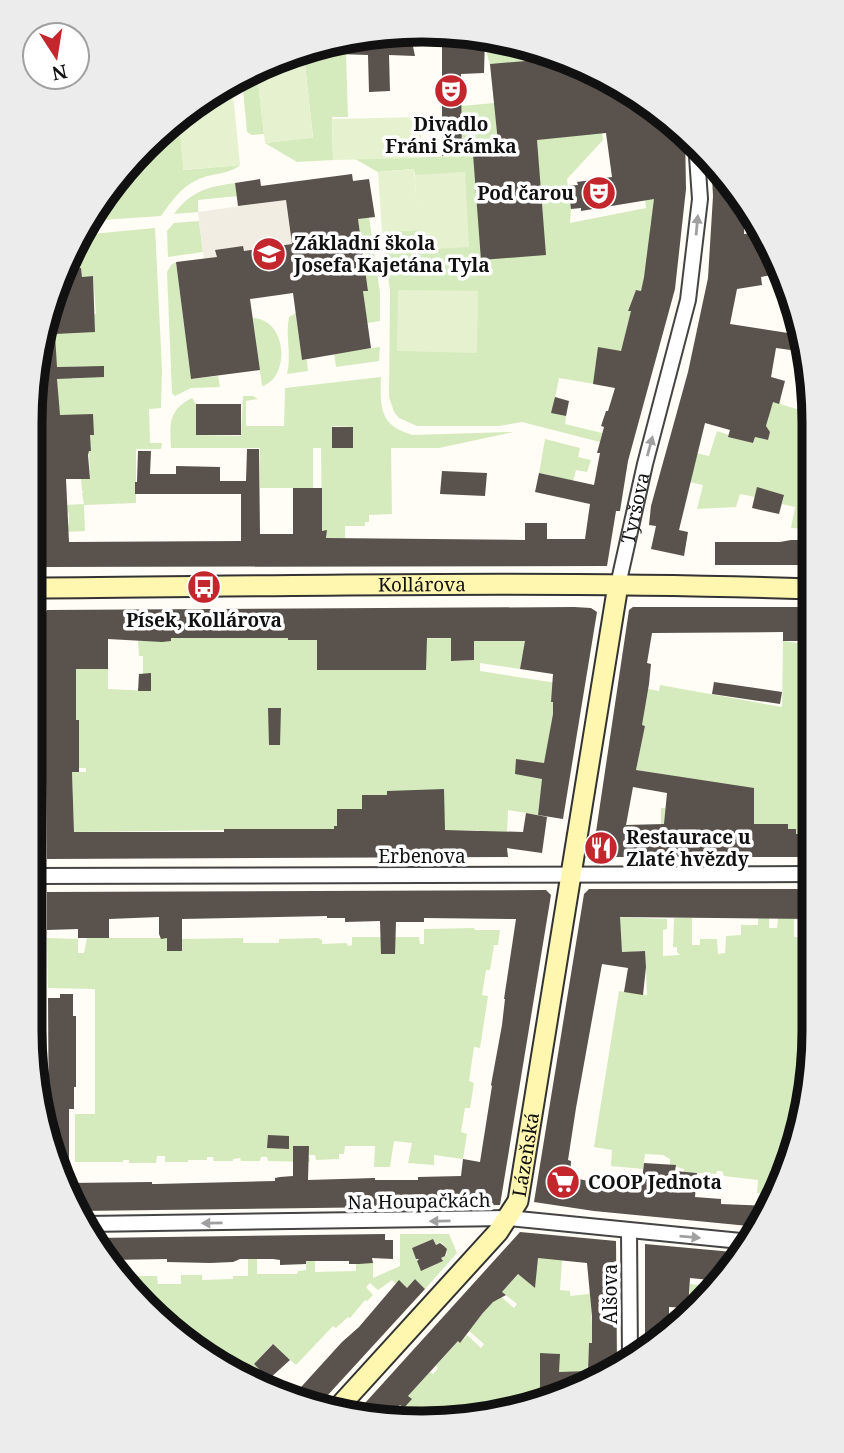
<svg xmlns="http://www.w3.org/2000/svg" width="844" height="1453" viewBox="0 0 844 1453" font-family="'Noto Serif',serif">
  <style>
    .green { fill: #d5ebbd; fill-rule: evenodd }
    .pitch { fill: #e6f2cf }
    .plaza { fill: #f1ede2 }
    .building { fill: #5a524d; fill-rule: evenodd }
    .lines { fill: none; stroke-linecap: round; stroke-linejoin: round }
    .street-casing { stroke: #444; stroke-width: 18 }
    .secondary-casing { stroke: #333; stroke-width: 23 }
    .street { stroke: #fff; stroke-width: 14 }
    .secondary { stroke: #fff6b0; stroke-width: 19 }
    .oneway { fill: #a0a0a0 }
    .labels { text-anchor: middle; dominant-baseline: central; stroke-width: 7; stroke-linejoin: round; paint-order: stroke }
    .poi-label { font-size: 19px; font-weight: bold; fill: #111; stroke: #fff; text-anchor: start }
    .street-label { font-size: 19px; fill: #111; stroke: #fff }
    .rim { fill: none; stroke: #111; stroke-width: 9 }
  </style>
  <rect width="100%" height="100%" fill="#fffdf5"/>
  <g class="green">
    <path d="M338,40V54H346L348,117H332L333,160L297,162L265,143L313,137L305,65L270,69Z"/>
    <path d="M510,42L592,76L593,78H597L640,96L675,125L602,133L603,140L567,179L571,209L570,223L646,208L645,199L659,196L650,226L653,227C648,248 646,270 641,291L636,290L628,310L635,312L629,319L612,387L559,378L552,413L566,416L565,424L602,433L600,442L522,422L499,426H417L399,418L394,412L389,397L390,291L382,232L418,230L415,173L413,169L378,172L355,159L462,156L461,106L494,103L490,65L485,47Z"/>
    <path d="M257,74L264,134L252,135L247,132L242,80Z"/>
    <path d="M179,121L184,170L240,165C229,175 210,173 197,180C181,187 171,202 161,216L87,221L96,204Z"/>
    <path d="M235,183L237,196L198,200V212L174,214C191,191 207,187 235,183Z"/>
    <path d="M369,217L380,293V321L367,323L363,291L368,290L358,219Z"/>
    <path d="M199,221L203,252L168,257L167,231L174,223Z"/>
    <path d="M155,228L162,369L161,408L149,409L150,443H162L161,449H136V503L84,505L85,531L65,532V525L69,524V514L64,505L84,504L82,493L84,491H82L81,479L90,478L89,451H91V445L59,421L55,334L59,301L91,315L96,314L93,276L82,277L81,268L64,269L81,235ZM89,366L90,377L73,379L58,367Z"/>
    <path d="M765,233L775,256L759,258L744,234Z"/>
    <path d="M176,262L191,379L218,376L220,387L191,388L175,396L172,393L167,272L171,265Z"/>
    <path d="M296,313L302,360H307L308,371L287,374C292,355 285,336 289,317Z"/>
    <path d="M253,318C288,320 290,378 262,386Z"/>
    <path d="M380,347L379,361L336,367L334,353Z"/>
    <path d="M381,377C380,407 379,426 413,435L514,432L439,448H391L392,514L369,515V522H365V526H345V539L326,538L327,531H322L321,448H313V509L297,488H260V448H171C170,424 168,410 192,398L196,404V435L241,436L243,396H253L258,399L246,401V426H284L285,388ZM332,426L353,427V448H332Z"/>
    <path d="M733,385L781,398L780,404L800,410L809,451H813V529L791,528L795,507L782,504L784,495L758,488L755,497L740,494L736,507L697,509L703,485L690,482L696,453L709,456L717,431L729,435V437L753,443L755,437L768,440L770,432L766,426L769,417L762,415Z"/>
    <path d="M545,439L580,448L578,457L591,460L587,472L576,470L573,481L539,473Z"/>
    <path d="M288,636V640L451,638V661L474,660V637L547,639L553,674L534,671L536,658L522,656L520,669L480,663V671L556,683L551,701L553,702V714L538,815L508,810L507,832L479,833V830L334,831L314,829L74,832L72,772H86V768H72L79,741V721L74,720L76,669H108V689L151,691V674H143V656H139L138,641H171V638Z"/>
    <path d="M813,640V834H796V829H788V824L661,829V808L753,809L727,785L636,770L645,726L642,725L644,688L659,691L660,685L782,707L783,641L798,643Z"/>
    <path d="M615,917L667,919V929L663,930V956L680,955L677,952V947H673L674,918H692V945H700V939H717L718,954L725,953L726,936L741,935V925H758V918H769V928H777L778,918H794V937L813,938V1057L794,1157L775,1195L757,1193L758,1180L724,1176L722,1171H717L716,1174L684,1172V1169L670,1165V1159L663,1155L645,1154L643,1169L611,1166L612,1150L594,1147L619,991L647,995L645,951H636L618,962Z"/>
    <path d="M474,928L475,930H500L498,945H494L490,970H486L482,995L488,996L480,1048L474,1047L469,1081L474,1083L470,1108H465L461,1132L467,1134L463,1159L434,1155V1165L408,1163L412,1143L394,1141L390,1167H374L375,1146H345L344,1154H339V1159L316,1160L315,1155H309L310,1162L268,1161L267,1157H261L260,1161H241L240,1158L233,1159V1161H214L213,1157H207V1160H188V1162H165V1156H157L156,1163H129V1160H123V1162H75V1114H95V989L48,988L47,938L78,939V953H84L87,938H167V951H181L182,939L243,938V943H279V939L318,938L322,940V944L347,943L348,946L352,945V937H419L420,944H424V929Z"/>
    <path d="M400,1234H449L457,1253L425,1289L415,1279L407,1288L403,1284L399,1287L392,1280L378,1290L370,1283L366,1287L373,1295L367,1301L365,1300L350,1318L348,1317L336,1328L333,1326L296,1365L272,1344L254,1364L275,1384L272,1388L204,1357L118,1276H157L158,1284H181V1275H202V1280L233,1279V1276H248V1259H257V1274H297L298,1271L306,1270V1254H315V1272L356,1271V1260L373,1263V1278L400,1266ZM433,1239L436,1245L441,1242L446,1248L447,1255L441,1258L442,1261L424,1270L420,1267L412,1248Z"/>
    <path d="M537,1255L562,1260L560,1290L570,1291V1296L589,1294L590,1290L593,1343L589,1344L588,1371L567,1390V1372H559V1354L541,1353L546,1391H535V1402L447,1422L383,1416L392,1407L395,1410L400,1405L404,1408L411,1400L408,1396L430,1372L433,1374L438,1368L436,1366L458,1341L461,1342L467,1335L481,1348L484,1344L468,1330L499,1295L514,1308L517,1304L502,1292L518,1274L535,1288Z"/>
    <path d="M690,1284L706,1286L707,1296L691,1314V1308H688Z"/>
  </g>
  <g class="pitch">
    <path d="M305,65L313,138L265,143L257,74L270,69Z"/>
    <path d="M232,84L240,165L183,170L179,121L204,96Z"/>
    <path d="M421,117V158L333,160L332,119Z"/>
    <path d="M414,169L417,209L415,175L465,172L469,247L419,250L418,230L382,232L378,172Z"/>
    <path d="M398,290L478,291L477,353L397,351Z"/>
  </g>
  <path class="plaza" d="M286,200L292,244L266,248L267,256L245,259L243,246L216,250L217,258L204,260L198,212Z"/>
  <g class="building">
    <path d="M345,37H411L415,56L389,55L390,91L369,92L368,55L338,54V40Z"/>
    <path d="M442,37H485L484,73L461,74L462,156H442Z"/>
    <path d="M550,59L640,96L685,133L686,189L675,289L628,461L620,511H616L607,566L44,567V543H40L34,480L31,396L50,296L64,269L81,268L82,277L93,276L95,332L55,334L57,367L104,366V377L57,379L60,415L93,414L94,435H90L91,451H89L88,455L90,479H66L69,542L241,541V494H135V482H137L138,451H151L150,474H176V466L220,467V481H246L247,449H259L260,534H293V488H322V531L327,530L326,538L525,540V523H547V539H585L590,504L535,492L539,473L594,485L600,453H597L604,427L601,426L606,411H608L615,388L593,384L598,347L621,351L631,311H628L636,290L641,291L644,277L654,199L581,211V208L571,209L568,186L578,185L577,182L612,177L606,133L537,140L546,255L481,260L473,154L499,152L490,64Z"/>
    <path d="M711,159L745,205L744,234L762,233L761,261L777,259L783,273L761,277L762,285L737,289L730,324L801,335L805,352L776,348L771,377L785,381L779,404L773,402L766,426L770,432L768,440L755,437L753,443L728,437L730,430L705,423L679,530L688,532L684,556L651,549L656,526L649,525L651,506L688,372L708,278L713,196Z"/>
    <path d="M352,174L353,181L369,179L375,217L358,219L368,291H363L371,348L302,360L293,293L250,299L260,370L191,379L176,262L217,257L215,250L243,246L244,251L292,244L286,200L238,206L235,183L260,179L261,186Z"/>
    <path d="M555,397L569,401L566,416L551,413Z"/>
    <rect x="196" y="404" width="45" height="31"/>
    <rect x="332" y="427" width="21" height="21"/>
    <path d="M442,471L487,473L485,496L440,494Z"/>
    <path d="M757,487L784,495L779,514L752,508Z"/>
    <path d="M791,540H813V565H715V542H780Z"/>
    <path d="M574,607L591,608L597,612L563,819L538,815L542,779L515,774L516,759L544,763L553,714V702H551L553,674L520,669L525,641H474V660L451,661V638H427L426,670H317V640H288V638H171V641L162,642L108,639V669H76V720H79V772H72L74,832H224V829H334V826H337V809H362V795H387V791L444,789L445,830L523,832L526,813L547,817L542,853L507,848L508,857L47,859L44,616L47,610Z"/>
    <path d="M633,607H813V640L807,641H783V632L652,633L647,663L651,664L649,684L642,725L645,726L636,770L754,788V824H788V829H796V834H813V857H601L593,852L629,610ZM633,787L667,793L664,824L626,825Z"/>
    <path d="M151,673V691H138L139,674Z"/>
    <path d="M714,682L782,692L780,704L712,694Z"/>
    <path d="M268,708H281L280,745H269Z"/>
    <path d="M589,889H813V919L620,917L622,952L645,951L646,967L643,995L624,992L628,968L602,964L576,1108L568,1160L571,1161L570,1177L588,1181V1184L641,1189L644,1163L676,1165L675,1171L697,1173L695,1197L721,1199V1204L769,1206L759,1227L594,1211L534,1202L584,894Z"/>
    <path d="M546,890L551,895L500,1205L394,1207L392,1202V1207L79,1211L50,1157L49,1145L48,998H60V994H73V1016H76V1087H74V1109H69V1183L152,1182V1184H156L275,1181V1178L280,1177L293,1176V1146H309L308,1180L375,1178V1180H418V1177L461,1176L463,1159L480,1162L492,1086L491,1085L502,1025L505,999H504L516,919L424,918V922H396L395,954H381L380,921L345,922V918H327V916L182,919V951H167V938L161,939L159,934V917L109,919V938H78V929L47,930V892Z"/>
    <path d="M268,1135L289,1136V1149L267,1148Z"/>
    <path d="M520,1232L616,1241L617,1365L572,1394L540,1401V1353L560,1354L559,1372L588,1371L589,1343H592V1316L587,1263L538,1258L535,1288L518,1274L502,1292L506,1295L493,1302L482,1314L460,1343L458,1341L408,1396L412,1399L404,1408L400,1405L395,1410L392,1407L383,1416L356,1413Z"/>
    <path d="M385,1234V1240H393V1259L372,1258L373,1263L359,1264H349V1261H306V1264L280,1265V1260L273,1259H240L233,1262L210,1263L167,1262V1259L108,1260L109,1257H104L94,1238Z"/>
    <path d="M433,1239L436,1245L440,1243L444,1246L447,1249L445,1256L441,1258L443,1261L421,1271L417,1261L419,1259H416L412,1248Z"/>
    <path d="M645,1244L744,1253L720,1281L690,1278L688,1308L669,1307V1333L645,1348Z"/>
    <path d="M415,1279L425,1289L316,1408L292,1397L342,1342L359,1327L399,1280L407,1288Z"/>
    <path d="M273,1344L290,1360L269,1379L254,1364Z"/>
  </g>
  <g class="lines">
    <g class="street-casing">
      <g id="street">
        <path id="s1" d="M618,585L645,464L688,300L700,199L696,142"/>
        <path d="M30,876L813,874"/>
        <path d="M86,1224L508,1218L751,1242"/>
        <path d="M629,1231L630,1357"/>
      </g>
    </g>
    <g class="secondary-casing">
      <g id="secondary">
        <path id="s2" d="M30,588C291,586 553,580 813,589"/>
        <path id="s3" d="M335,1411L498,1232L518,1201L618,585"/>
      </g>
    </g>
    <use href="#street" class="street"/>
    <use href="#secondary" class="secondary"/>
  </g>
  <defs><path id="oneway-solid" d="M-6-.8H1V-3.2L6.5 0L1 3.2V.8H-6Z" transform="scale(1.75)"/></defs>
  <g class="oneway">
    <use href="#oneway-solid" transform="translate(697 225) rotate(-85)"/>
    <use href="#oneway-solid" transform="translate(650 446) rotate(-75)"/>
    <use href="#oneway-solid" transform="translate(440 1221) rotate(179)"/>
    <use href="#oneway-solid" transform="translate(212 1223) rotate(179)"/>
    <use href="#oneway-solid" transform="translate(690 1237) rotate(5)"/>
  </g>
  <defs>
    <g id="theatre-disc" transform="scale(1.75)"><circle r="9.5" fill="#c4262e" stroke="#fff"/><path d="M-5-5.5Q0-4 5-5.5V0Q5 5 0 6Q-5 5-5 0ZM-3.3-2.5H-1v1.5H-3.3ZM1-2.5H3.3v1.5H1ZM-2.8 1Q0 5.5 2.8 1Z" fill="#fff"/></g>
    <g id="school-disc" transform="scale(1.75)"><circle r="9.5" fill="#c4262e" stroke="#fff"/><path d="M0-5L7-2L0 1L-7-2ZM-4 1L0 2.5L4 1V4Q0 6-4 4Z" fill="#fff"/></g>
    <g id="bus-disc" transform="scale(1.75)"><circle r="9.5" fill="#c4262e" stroke="#fff"/><path d="M-5-6H5V4H4V6H2V4H-2V6H-4V4H-5ZM-3.5-4V0h7V-4ZM-3.5 1.2v1.5H-2V1.2ZM2 1.2v1.5H3.5V1.2Z" fill="#fff"/></g>
    <g id="restaurant-disc" transform="scale(1.75)"><circle r="9.5" fill="#c4262e" stroke="#fff"/><path d="M-5-6h1v4h1v-4h1v4h1v-4h1v5L-1.5 .5V6h-2V.5L-5-1ZM5-6V6H3V1.5H1.5Q1.5-4 5-6Z" fill="#fff"/></g>
    <g id="supermarket-disc" transform="scale(1.75)"><circle r="9.5" fill="#c4262e" stroke="#fff"/><path d="M-6-5.5h2.5l.6 2H6L4.5 2H-2.5L-4.4-4H-6ZM-1.5 3.2a1.3 1.3 0 1 0 .1 0ZM3 3.2a1.3 1.3 0 1 0 .1 0Z" fill="#fff"/></g>
  </defs>
  <g fill-rule="evenodd">
    <use href="#theatre-disc" x="451" y="91"/>
    <use href="#theatre-disc" x="599" y="193"/>
    <use href="#school-disc" x="269" y="254"/>
    <use href="#bus-disc" x="204" y="587"/>
    <use href="#restaurant-disc" x="601" y="848"/>
    <use href="#supermarket-disc" x="563" y="1182"/>
  </g>
  <g class="labels">
    <g class="poi-label">
      <text x="451" y="124" text-anchor="middle">Divadlo<tspan x="451" dy="22">Fráni Šrámka</tspan></text>
      <text x="574" y="193" text-anchor="end">Pod čarou</text>
      <text x="294" y="243">Základní škola<tspan x="294" dy="22">Josefa Kajetána Tyla</tspan></text>
      <text x="204" y="620" text-anchor="middle">Písek, Kollárova</text>
      <text x="626" y="837">Restaurace u<tspan x="626" dy="22">Zlaté hvězdy</tspan></text>
      <text x="588" y="1182">COOP Jednota</text>
    </g>
    <g class="street-label">
      <text stroke="none"><textPath href="#s1" startOffset="79">Tyršova</textPath></text>
      <text stroke="none"><textPath href="#s2" startOffset="392">Kollárova</textPath></text>
      <text x="422" y="856">Erbenova</text>
      <text stroke="none"><textPath href="#s3" startOffset="326">Lázeňská</textPath></text>
      <text transform="translate(419 1201) rotate(-1)">Na Houpačkách</text>
      <text transform="translate(610 1294) rotate(-90)">Alšova</text>
    </g>
  </g>
  <path d="M0 0H844V1453H0ZM422 42H422A380 380 0 0 1 802 422V1031A380 380 0 0 1 422 1411H422A380 380 0 0 1 42 1031V422A380 380 0 0 1 422 42Z" fill="#ececec" fill-rule="evenodd"/>
  <path class="rim" d="M422 42H422A380 380 0 0 1 802 422V1031A380 380 0 0 1 422 1411H422A380 380 0 0 1 42 1031V422A380 380 0 0 1 422 42Z"/>
  <g transform="translate(56 56) rotate(168)"><circle r="33" fill="#ffffff" stroke="#a0a0a0" stroke-width="2"/>
  <path d="M0-5L12 26L0 18L-12 26Z" fill="#c4262e"/>
  <text y="-10" font-size="19" font-weight="bold" text-anchor="middle" fill="#111111">N</text>
  </g>
</svg>
